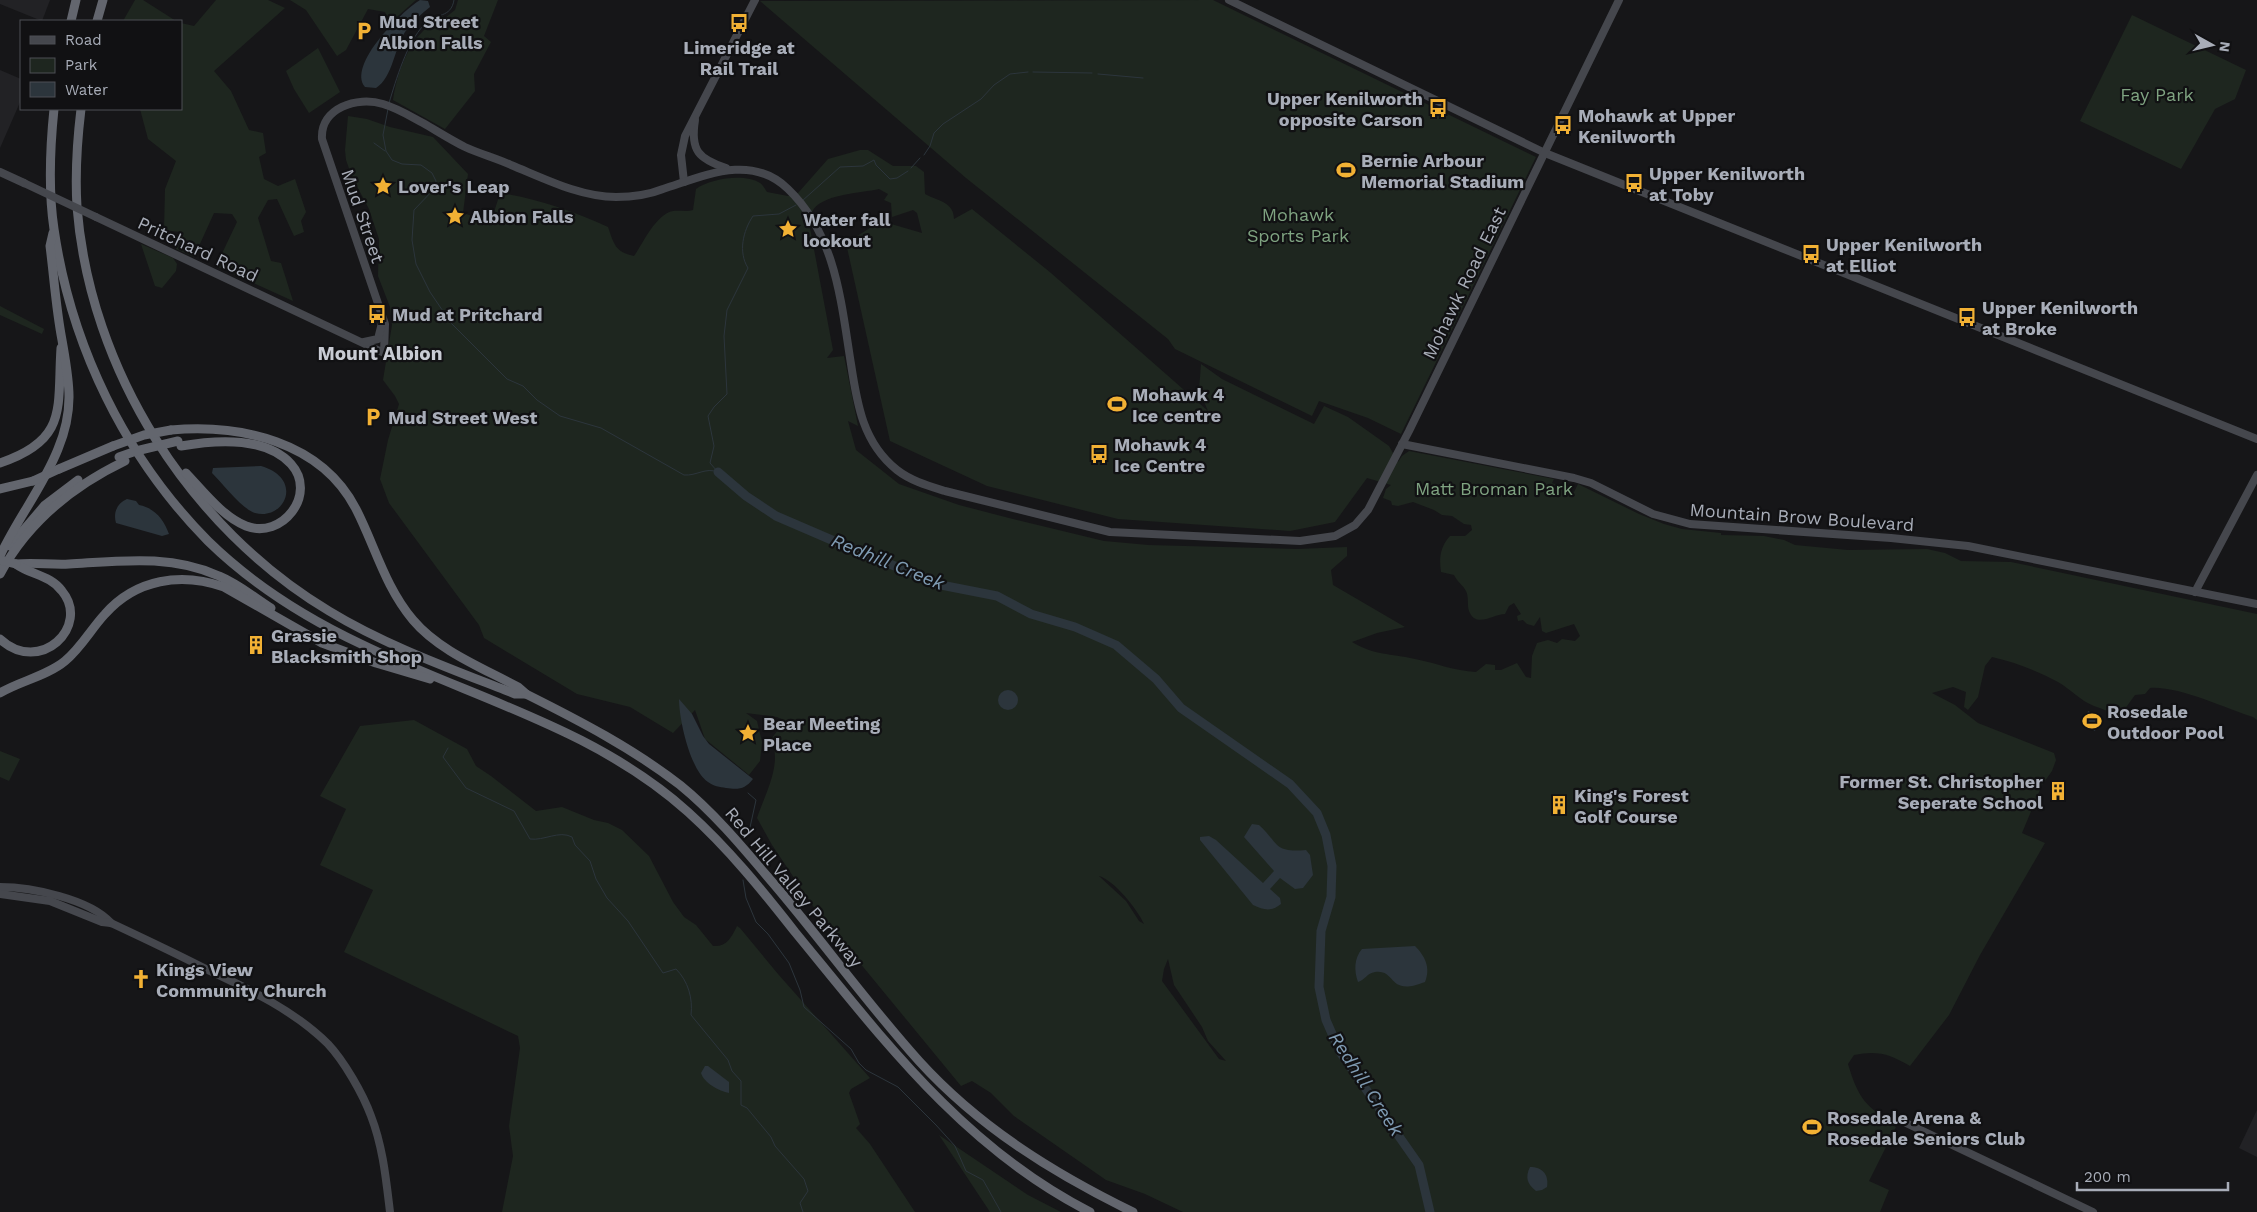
<svg xmlns="http://www.w3.org/2000/svg" width="2257" height="1212" viewBox="0 0 2257 1212" font-family="'Work Sans',sans-serif">
  <style>
    .built { fill: #222225 }
    .green { fill: #1e261f; fill-rule: evenodd }
    .water { fill: #2c353c }
    .lines { fill: none; stroke-linecap: round; stroke-linejoin: round }
    .stream { stroke: #2c353c; stroke-width: 1 }
    .river { stroke: #2c353c; stroke-width: 9 }
    .secondary { stroke: #45474d; stroke-width: 8 }
    .highway { stroke: #63666e; stroke-width: 9 }
    .secondary-bridge { stroke: #45474d; stroke-width: 8 }
    .highway-bridge { stroke: #63666e; stroke-width: 9 }
    .labels { text-anchor: middle; dominant-baseline: central; stroke-width: 4.5; stroke-linejoin: round; paint-order: stroke }
    .poi-label { font-size: 18px; font-weight: bold; fill: #a8adb8; stroke: #111113; text-anchor: start }
    .park-label { font-size: 18px; fill: #7fa381; stroke: #111113 }
    .street-label { font-size: 18px; fill: #a8adb8; stroke: #111113 }
    .neighbourhood-label { font-size: 19px; font-weight: bold; fill: #c9ccd4; stroke: #111113 }
    .water-label { font-size: 19px; font-style: italic; fill: #7f9bb3; stroke: #111113 }
  </style>
  <rect width="100%" height="100%" fill="#161618"/>
  <g class="built">
    <path d="M0,0H50L42,21L0,4Z"/>
    <path d="M0,70L21,79V100L0,148Z"/>
    <path d="M2257,1110V1157L2239,1148Z"/>
  </g>
  <g class="green">
    <path d="M135,0H143L176,21H123Z"/>
    <path d="M216,0H268L285,8L214,71L231,91L249,130L263,133L266,153L259,157L264,179L278,186L295,179L306,212L301,221L304,232L294,236L277,199L268,200L258,218L271,261L281,263L293,301L216,266L237,222L232,214L214,213L194,257L176,249L180,232L164,230L165,189L176,161L148,139L140,109H181V23L194,26Z"/>
    <path d="M290,0H416L390,23L385,12L368,9L346,50L337,56L306,10Z"/>
    <path d="M458,0H498L484,36L491,42L474,74L475,91L445,129L393,100C398,67 412,33 442,16L445,18L455,10Z"/>
    <path d="M1213,0L1536,157L1401,434L1368,418L1319,401L1312,416L1175,349L1168,339L966,178L760,1Z"/>
    <path d="M2132,15L2246,70L2235,99L2215,109L2181,169L2080,121Z"/>
    <path d="M318,48L340,92L309,113L294,89L286,71Z"/>
    <path d="M348,116L367,119L390,127L433,137L468,174L463,213L491,222L500,193C538,199 573,211 608,227C614,244 615,252 634,256C643,243 656,214 673,211C680,210 686,212 693,210L696,189C710,179 744,173 760,183C763,185 765,189 767,192L788,196L798,193L828,159L860,150H868L893,166H916L924,172L925,194C938,201 954,202 954,219L972,209L1051,273L1208,411L1199,390L1201,364L1222,379L1314,424L1324,406L1348,417L1389,446L1398,462L1402,456L1409,451L1554,479L1552,483L1574,492L1578,484L1639,514L1664,524L1682,529L1721,533V535L1764,536L1784,540L1795,545L1848,550L1927,549L1945,553L1961,561L2011,562L2257,614V720L2253,717C2224,708 2179,686 2150,688L2145,694L2135,695L2119,717C2110,712 2103,709 2094,706C2081,701 2070,689 2058,682C2037,671 2015,662 1992,657L1985,666L1978,697L1968,710L1964,707L1966,692L1953,687L1932,693L1955,705L1978,723L2054,753L2056,760L2052,771L2042,785L2022,833L2045,843L1980,955L1949,1015L1910,1066C1890,1054 1877,1050 1854,1055L1848,1064C1859,1101 1866,1105 1896,1127L1869,1181L1889,1190L1880,1212H1183L1145,1194L1106,1180L1014,1116L991,1093L972,1081L961,1086L813,906L772,845L757,818C765,794 783,763 771,739L785,721L777,717L746,713L757,721L762,742L760,761L749,775L705,739L695,710L673,733L630,707L577,694L484,638L479,625L389,503L380,479L388,440L399,404L395,396L383,380L392,325L390,307L378,276L379,239L369,209L352,177L346,160L345,150ZM879,189L888,194L884,200L891,203L892,217L913,210L917,213L922,233L881,221L846,243L890,441L987,486L1118,519L1290,531L1335,522L1367,478L1391,485L1386,489L1383,498L1391,501L1392,505L1398,506L1413,502L1434,510L1442,515L1452,516L1464,524L1471,525L1472,530L1465,536H1450C1440,547 1439,558 1441,572L1454,575C1458,583 1463,585 1466,591C1469,597 1467,605 1469,611C1476,629 1493,614 1505,614L1509,606L1514,603L1521,614L1517,616L1518,621L1523,620L1527,624L1534,626L1540,617L1542,631L1546,633L1574,624L1580,636L1575,641L1562,639L1557,643L1548,640L1537,643L1532,656L1531,678L1526,677L1517,663L1501,670H1495V665L1486,664L1476,672C1454,671 1436,663 1415,659C1389,653 1376,656 1352,642L1377,633L1405,627L1333,585L1331,570L1347,556V547L1297,549L1148,545L1104,541L1009,518L959,505L899,484L856,450L848,421L858,426L844,356L827,358L833,350L810,228C811,224 810,216 812,212C820,194 862,193 879,189ZM1099,876C1114,880 1138,910 1144,924L1139,921L1126,901ZM1168,959L1174,985L1202,1027L1208,1041L1226,1061L1219,1059L1162,981L1164,969Z"/>
    <path d="M141,244L173,258L177,264L176,271L162,288L155,286Z"/>
    <path d="M0,306L44,329L42,334L0,315Z"/>
    <path d="M414,720L467,749L476,766L491,776L536,811L562,807L594,820L608,823L622,830L649,856L673,902L684,917L696,925L713,946C727,947 731,938 737,926L740,928L778,974L870,1078L851,1089L849,1093L860,1124L856,1128L870,1144L915,1212H502L513,1156L509,1126L520,1048L518,1036L344,952L373,890L320,865L346,809L320,796L360,726Z"/>
    <path d="M0,751L20,759L9,781L0,777Z"/>
    <path d="M939,1135L1028,1195L1061,1212H990Z"/>
  </g>
  <g class="water">
    <path d="M420,0L428,1L430,7C421,14 412,22 405,32C394,49 393,77 376,88L365,87C347,65 402,11 420,0Z"/>
    <path d="M261,466C305,479 284,521 255,513C242,509 223,484 212,473L213,468Z"/>
    <path d="M127,499L136,501L139,505C155,508 164,520 169,534L162,536L116,523C113,513 117,503 127,499Z"/>
    <circle cx="1008" cy="700" r="10"/>
    <path d="M679,699L692,714L703,736L709,744L753,779C745,789 739,790 726,788C720,787 713,786 708,782C690,770 679,719 679,699Z"/>
    <path d="M2088,711L2102,718V722L2097,724L2095,731L2082,724L2083,720L2086,719Z"/>
    <path d="M1252,824L1259,825C1279,843 1273,853 1306,850L1310,855L1313,875L1303,888L1295,889L1280,878L1270,889L1280,898L1281,904C1271,912 1264,910 1253,905L1200,840V837L1209,836L1216,840L1263,883L1274,871L1244,837Z"/>
    <path d="M1415,946C1425,956 1431,968 1425,982C1387,997 1397,969 1375,972C1367,973 1365,980 1358,982C1354,971 1354,958 1362,949Z"/>
    <path d="M705,1066H708L729,1082V1093C719,1091 704,1083 701,1073Z"/>
    <path d="M1530,1167C1542,1167 1549,1174 1547,1187L1542,1190L1536,1191C1527,1184 1525,1177 1530,1167Z"/>
  </g>
  <g class="lines">
    <g class="stream">
      <path d="M1033,72L1092,73"/>
      <path d="M1098,74L1143,78"/>
      <path d="M389,103C396,80 407,42 424,25C436,12 451,19 454,0"/>
      <path d="M388,109L383,135L386,151L392,160L402,164L421,165L432,173L436,181L435,188L414,210L412,240L416,264L430,292L451,323L507,379L523,386L537,400L560,416L601,428L684,475C697,476 705,467 718,472"/>
      <path d="M374,143L385,151"/>
      <path d="M924,155L930,146L934,133L943,124L981,99L994,85L1010,74L1028,72"/>
      <path d="M911,168L920,158"/>
      <path d="M802,201L840,167L863,166L874,160L876,165L890,179L897,178L908,171"/>
      <path d="M717,471L710,463L714,446L708,416L714,407L727,394L724,336L727,310L748,268C738,252 743,231 753,216L779,214L796,205"/>
      <path d="M448,748L443,757L466,788L514,811L530,839C544,841 559,830 572,837L575,845L590,861L596,879L607,898L628,921L663,973L676,969C688,981 693,998 691,1015L728,1060L732,1071L741,1081V1105L747,1108L771,1137L775,1146L804,1179L808,1191L800,1203L803,1212"/>
      <path d="M748,793L756,800L749,832"/>
      <path d="M743,880L746,898L756,922L768,934L789,963L800,990L804,1007L851,1049L859,1063L866,1070L898,1087L936,1125L955,1146L966,1171L983,1180L1001,1212"/>
    </g>
    <path class="river" d="M718,472L746,496L776,516L841,544L941,585L997,596L1031,614L1075,627L1116,645L1156,679L1181,708L1290,784L1317,813L1326,835L1332,866L1331,897L1321,931L1319,987L1326,1020L1340,1052L1419,1165L1430,1212"/>
    <g class="secondary">
      <path d="M1229,0L1545,153L2257,439"/>
      <path d="M695,120C690,151 699,159 726,168"/>
      <path d="M0,172L24,183"/>
      <path d="M684,182L681,155L685,136L755,0"/>
      <path d="M96,217L384,353L385,324L322,139C320,108 357,96 383,104C397,108 410,116 423,123C437,131 451,140 465,147C480,154 496,158 511,165C543,178 580,197 616,197C632,197 648,195 663,189C704,176 751,153 788,189C836,235 841,302 851,364C857,404 863,443 897,470C911,481 929,486 945,491L1110,532L1300,541L1335,536L1355,525L1368,510L1409,431L1619,0"/>
      <path d="M364,342L378,339L382,323"/>
      <path d="M1402,444L1574,478L1591,483L1653,514L1690,524L1891,538L1968,546L2257,604"/>
      <path d="M2195,592L2257,475"/>
      <path d="M0,887C31,887 90,899 111,923"/>
      <path d="M0,894L50,901L102,922L111,923C143,938 175,953 206,969C249,989 295,1011 328,1044C344,1061 363,1094 371,1116C383,1147 386,1179 390,1212"/>
      <path d="M1906,1123L2093,1212"/>
    </g>
    <g class="highway">
      <path d="M71,21L76,0"/>
      <path d="M97,21L103,0"/>
      <path d="M54,109C50,148 48,189 54,229C71,346 125,457 208,541C252,584 306,618 361,644C472,698 595,728 688,812C728,848 762,890 795,932C883,1039 964,1148 1090,1212"/>
      <path d="M81,109C77,142 75,174 77,207C90,370 189,527 329,611C383,644 446,667 505,690L515,694H526C580,721 632,748 680,785C712,811 740,844 767,876C819,936 865,1001 919,1061C979,1127 1053,1173 1133,1212"/>
      <path d="M171,430C240,424 321,441 356,509C375,546 385,587 413,620C439,651 483,668 518,687L526,694"/>
      <path d="M181,446C215,440 265,436 291,464C318,494 282,540 246,526C223,517 203,491 186,473"/>
      <path d="M0,463C69,440 57,407 61,348"/>
      <path d="M59,469L113,446"/>
      <path d="M0,489L33,481"/>
      <path d="M10,546L45,505L78,480"/>
      <path d="M0,556C17,519 43,487 58,449C75,408 69,381 62,340C56,309 54,277 50,246L53,233"/>
      <path d="M16,564C33,562 51,565 69,564C120,561 171,554 219,576C238,584 254,597 271,608"/>
      <path d="M0,574C28,522 73,486 125,461"/>
      <path d="M0,639C40,676 91,626 62,591C50,575 31,575 16,564"/>
      <path d="M0,693C20,681 47,676 65,661C81,648 91,629 105,614C136,579 181,572 224,587L322,643L376,663L430,679"/>
    </g>
    <path class="secondary-bridge" d="M24,183L96,217"/>
    <g class="highway-bridge">
      <path d="M113,446L144,435L171,430"/>
      <path d="M119,457L136,451L178,441"/>
      <path d="M33,481L59,469"/>
      <path d="M0,560L16,564"/>
    </g>
  </g>
  <defs>
    <g id="bus-bare" transform="scale(1.5)"><path d="M-5-6H5V4H4V6H2V4H-2V6H-4V4H-5ZM-3.5-4V0h7V-4ZM-3.5 1.2v1.5H-2V1.2ZM2 1.2v1.5H3.5V1.2Z" fill="#f2b134" stroke="#111113" stroke-width="2.5" paint-order="stroke"/></g>
    <g id="parking-bare" transform="scale(1.5)"><path d="M-3.5-5.5H1a3.5 3.5 0 0 1 0 7H-1V5.5H-3.5ZM-1-3.4V-.6H.8a1.4 1.4 0 0 0 0-2.8Z" fill="#f2b134" stroke="#111113" stroke-width="2.5" paint-order="stroke"/></g>
    <g id="stadium-bare" transform="scale(1.5)"><path d="M0-5a6.5 5 0 1 0 0 10a6.5 5 0 1 0 0-10ZM-3.5-1.8h7v3.6h-7Z" fill="#f2b134" stroke="#111113" stroke-width="2.5" paint-order="stroke"/></g>
    <g id="sight-bare" transform="scale(1.5)"><path d="M0-6L1.8-2.2L6-1.7L2.9 1.2L3.7 5.4L0 3.3L-3.7 5.4L-2.9 1.2L-6-1.7L-1.8-2.2Z" fill="#f2b134" stroke="#111113" stroke-width="2.5" paint-order="stroke"/></g>
    <g id="building-bare" transform="scale(1.5)"><path d="M-4-6H4V6H1V3H-1V6H-4ZM-2.5-4.3h1.7v1.8h-1.7ZM.8-4.3h1.7v1.8H.8ZM-2.5-1h1.7V.8h-1.7ZM.8-1h1.7V.8H.8Z" fill="#f2b134" stroke="#111113" stroke-width="2.5" paint-order="stroke"/></g>
    <g id="church-bare" transform="scale(1.5)"><path d="M-1.2-6h2.4v3.5h3.3v2.4h-3.3V6h-2.4V-.1h-3.3v-2.4h3.3Z" fill="#f2b134" stroke="#111113" stroke-width="2.5" paint-order="stroke"/></g>
  </defs>
  <g fill-rule="evenodd">
    <use href="#bus-bare" x="739" y="23"/>
    <use href="#parking-bare" x="364" y="31"/>
    <use href="#bus-bare" x="1438" y="108"/>
    <use href="#bus-bare" x="1563" y="125"/>
    <use href="#stadium-bare" x="1346" y="170"/>
    <use href="#bus-bare" x="1634" y="183"/>
    <use href="#sight-bare" x="383" y="186"/>
    <use href="#sight-bare" x="455" y="216"/>
    <use href="#sight-bare" x="788" y="229"/>
    <use href="#bus-bare" x="1811" y="254"/>
    <use href="#bus-bare" x="377" y="314"/>
    <use href="#bus-bare" x="1967" y="317"/>
    <use href="#stadium-bare" x="1117" y="404"/>
    <use href="#parking-bare" x="373" y="417"/>
    <use href="#bus-bare" x="1099" y="454"/>
    <use href="#building-bare" x="256" y="645"/>
    <use href="#stadium-bare" x="2092" y="721"/>
    <use href="#sight-bare" x="748" y="733"/>
    <use href="#building-bare" x="2058" y="791"/>
    <use href="#building-bare" x="1559" y="805"/>
    <use href="#church-bare" x="141" y="979"/>
    <use href="#stadium-bare" x="1812" y="1127"/>
  </g>
  <g class="labels">
    <g class="poi-label">
      <text x="379" y="21">Mud Street<tspan x="379" dy="21">Albion Falls</tspan></text>
      <text x="739" y="47" text-anchor="middle">Limeridge at<tspan x="739" dy="21">Rail Trail</tspan></text>
      <text x="1423" y="98" text-anchor="end">Upper Kenilworth<tspan x="1423" dy="21">opposite Carson</tspan></text>
      <text x="1578" y="115">Mohawk at Upper<tspan x="1578" dy="21">Kenilworth</tspan></text>
      <text x="1361" y="160">Bernie Arbour<tspan x="1361" dy="21">Memorial Stadium</tspan></text>
      <text x="1649" y="173">Upper Kenilworth<tspan x="1649" dy="21">at Toby</tspan></text>
      <text x="398" y="186">Lover's Leap</text>
      <text x="470" y="216">Albion Falls</text>
      <text x="803" y="219">Water fall<tspan x="803" dy="21">lookout</tspan></text>
      <text x="1826" y="244">Upper Kenilworth<tspan x="1826" dy="21">at Elliot</tspan></text>
      <text x="1982" y="307">Upper Kenilworth<tspan x="1982" dy="21">at Broke</tspan></text>
      <text x="392" y="314">Mud at Pritchard</text>
      <text x="1132" y="394">Mohawk 4<tspan x="1132" dy="21">Ice centre</tspan></text>
      <text x="388" y="417">Mud Street West</text>
      <text x="1114" y="444">Mohawk 4<tspan x="1114" dy="21">Ice Centre</tspan></text>
      <text x="271" y="635">Grassie<tspan x="271" dy="21">Blacksmith Shop</tspan></text>
      <text x="2107" y="711">Rosedale<tspan x="2107" dy="21">Outdoor Pool</tspan></text>
      <text x="763" y="723">Bear Meeting<tspan x="763" dy="21">Place</tspan></text>
      <text x="2043" y="781" text-anchor="end">Former St. Christopher<tspan x="2043" dy="21">Seperate School</tspan></text>
      <text x="1574" y="795">King's Forest<tspan x="1574" dy="21">Golf Course</tspan></text>
      <text x="156" y="969">Kings View<tspan x="156" dy="21">Community Church</tspan></text>
      <text x="1827" y="1117">Rosedale Arena &amp;<tspan x="1827" dy="21">Rosedale Seniors Club</tspan></text>
    </g>
    <g class="park-label">
      <text x="2157" y="94">Fay Park</text>
      <text x="1298" y="214">Mohawk<tspan x="1298" dy="21">Sports Park</tspan></text>
      <text x="1494" y="488">Matt Broman Park</text>
    </g>
    <g class="street-label">
      <text transform="translate(363 216) rotate(71)">Mud Street</text>
      <text transform="translate(198 249) rotate(25)">Pritchard Road</text>
      <text transform="translate(1464 283) rotate(-64)">Mohawk Road East</text>
      <text transform="translate(1802 517) rotate(4)">Mountain Brow Boulevard</text>
      <text transform="translate(794 887) rotate(50)">Red Hill Valley Parkway</text>
    </g>
    <g class="neighbourhood-label">
      <text x="380" y="353">Mount Albion</text>
    </g>
    <g class="water-label">
      <text transform="translate(888 562) rotate(22)">Redhill Creek</text>
      <text transform="translate(1366 1084) rotate(57)">Redhill Creek</text>
    </g>
  </g>
  <rect x="20" y="20" width="162" height="90" fill="#111113" stroke="#4d4f55"/>
  <rect x="30" y="36" width="25" height="8" fill="#45474d" stroke="#4d4f55"/>
  <text x="65" y="45" font-size="15" fill="#a8adb8">Road</text>
  <rect x="30" y="58" width="25" height="15" fill="#1e261f" stroke="#4d4f55"/>
  <text x="65" y="70" font-size="15" fill="#a8adb8">Park</text>
  <rect x="30" y="82" width="25" height="15" fill="#2c353c" stroke="#4d4f55"/>
  <text x="65" y="95" font-size="15" fill="#a8adb8">Water</text>
  <g transform="translate(2212 45) rotate(98)" stroke="#111113" stroke-width="4" paint-order="stroke">
  <path d="M0-4L9 19L0 12L-9 19Z" fill="#a8adb8"/>
  <text y="-8" font-size="14" font-weight="bold" text-anchor="middle" fill="#a8adb8">N</text>
  </g>
  <path d="M2077 1182v8h151v-8" fill="none" stroke="#a8adb8" stroke-width="2.5"/>
  <text x="2084" y="1182" font-size="15" fill="#a8adb8" stroke="#111113" stroke-width="4" paint-order="stroke">200 m</text>
</svg>
